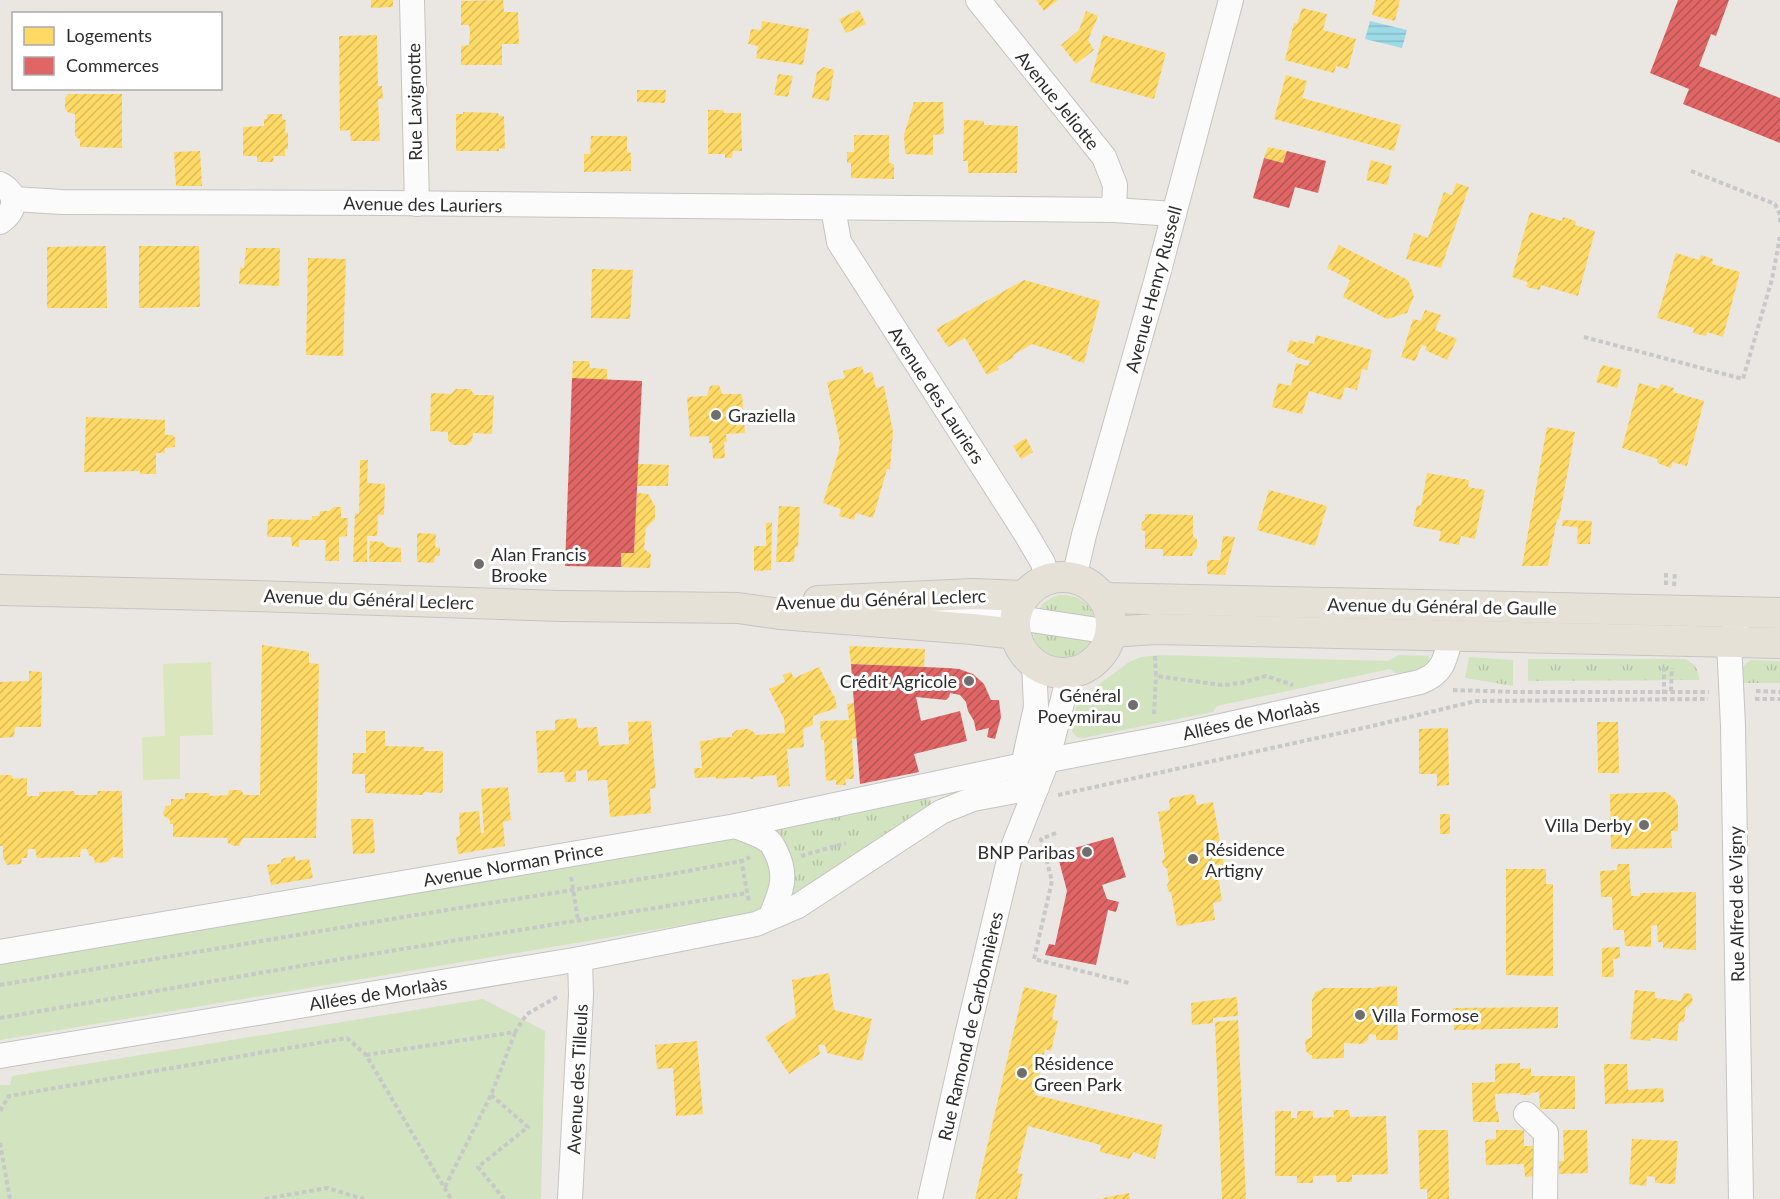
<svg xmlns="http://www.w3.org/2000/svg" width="1780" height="1199" viewBox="0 0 1780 1199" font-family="Lato,sans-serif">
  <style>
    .grass { fill: url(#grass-tufts) }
    .park { fill: #d1e3bf }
    .pitch { fill: #dbe6bc }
    .water { fill: url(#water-rules) }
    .homes { fill: url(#homes-hatch) }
    .shops { fill: url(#shops-hatch) }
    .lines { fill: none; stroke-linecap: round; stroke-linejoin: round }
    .minor-casing { stroke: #c4c4c3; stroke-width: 26 }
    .major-casing { stroke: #c6c4c3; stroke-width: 32 }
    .path { stroke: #c8c8c8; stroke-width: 4; stroke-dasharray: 4.5 3; stroke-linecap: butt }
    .minor { stroke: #fcfbfb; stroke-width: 24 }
    .major { stroke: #e6e1d6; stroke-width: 30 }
    .poi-dot { fill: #6f6e6d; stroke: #fff; stroke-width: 2 }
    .labels { text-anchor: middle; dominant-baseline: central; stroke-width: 6; stroke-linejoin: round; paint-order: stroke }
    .street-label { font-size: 18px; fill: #2d2d2d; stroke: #fff }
    .poi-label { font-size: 18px; fill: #2d2d2d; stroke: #fff; text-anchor: start }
  </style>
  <defs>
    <pattern id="grass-tufts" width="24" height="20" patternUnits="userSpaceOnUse" patternTransform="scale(1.5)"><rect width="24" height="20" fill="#d1e3bf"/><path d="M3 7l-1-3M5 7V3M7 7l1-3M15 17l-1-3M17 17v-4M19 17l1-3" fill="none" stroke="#b4c3a4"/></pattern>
    <pattern id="water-rules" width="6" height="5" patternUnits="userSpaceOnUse" patternTransform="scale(1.5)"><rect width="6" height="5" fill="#9cdae6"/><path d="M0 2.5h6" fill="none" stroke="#87bbc6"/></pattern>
    <pattern id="homes-hatch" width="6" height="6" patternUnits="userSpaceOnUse" patternTransform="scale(1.5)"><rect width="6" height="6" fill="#ffd966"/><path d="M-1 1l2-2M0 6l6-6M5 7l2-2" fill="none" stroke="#dbbb59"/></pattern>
    <pattern id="shops-hatch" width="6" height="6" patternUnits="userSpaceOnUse" patternTransform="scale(1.5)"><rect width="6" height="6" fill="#e06666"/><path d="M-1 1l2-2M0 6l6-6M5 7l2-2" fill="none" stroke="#b65454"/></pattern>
  </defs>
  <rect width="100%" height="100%" fill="#eae7e3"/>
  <g class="grass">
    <path d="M1059,595C1078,595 1092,602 1095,622L1039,609C1044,601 1050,598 1059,595Z"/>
    <path d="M1032,626L1093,639C1085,662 1051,665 1038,645C1034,639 1033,633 1032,626Z"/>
    <path d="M1469,657L1513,660V686L1465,678Z"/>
    <path d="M1528,659H1686C1695,665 1699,669 1699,680L1528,681Z"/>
    <path d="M1751,660L1780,661V683H1739C1740,671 1741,666 1751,660Z"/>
    <path d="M929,794L933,811L795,897L792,895L773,831L775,830Z"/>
  </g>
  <g class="park">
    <path d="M1161,655L1388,661L1399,655L1429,656L1430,665L1419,672L1395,673L1390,669L1217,706L1213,712L1083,738L1077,737L1072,732L1076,707L1093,689L1129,662L1141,657Z"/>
    <path d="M735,837L763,847L775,872L766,908L742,915L0,1040V963Z"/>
    <path d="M483,999L545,1031L541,1199H0V1085H10L12,1076Z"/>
  </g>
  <path class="pitch" d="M211,662L213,735L180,736V779L143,780L142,737L165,736L163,664Z"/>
  <path class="water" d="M1370,21L1407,30L1402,48L1365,39Z"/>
  <g class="homes">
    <path d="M371,0H393V7L371,8Z"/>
    <path d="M503,0L504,12H518L519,44H502V65H461V46L469,45L470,33L469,25H461V1Z"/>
    <path d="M1036,0H1058L1044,11Z"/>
    <path d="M1376,0H1400L1395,21L1372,15Z"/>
    <path d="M1302,8L1327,14L1323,30L1356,39L1348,69L1336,66L1334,73L1285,60L1294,23L1297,24Z"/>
    <path d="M859,10L866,24L846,33L839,19Z"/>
    <path d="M1086,11L1098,16L1088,40L1094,50L1076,64L1061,45L1079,30Z"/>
    <path d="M762,21L809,29L803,65L756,58L758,46L748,44L751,29L761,30Z"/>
    <path d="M377,35L378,86H382L383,99H378L380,141H351L350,130L340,131L339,36Z"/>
    <path d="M1103,35L1166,53L1154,99L1090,82Z"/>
    <path d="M824,67L834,70L829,101L812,98L817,72Z"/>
    <path d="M778,74L793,76L788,97L774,95Z"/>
    <path d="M1286,75L1307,81L1302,98L1401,125L1394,151L1274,119Z"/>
    <path d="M637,90H666L665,103L637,102Z"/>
    <path d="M69,94H122V148L80,147V140L75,136V114L69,113L65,109V98Z"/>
    <path d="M914,102H943L944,134L933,135V155L905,154L904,135Z"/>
    <path d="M708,110H723L724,113H741L742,151H733L732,158H725V154H708Z"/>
    <path d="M463,112L498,113L499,116H504L505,149L499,148V151H456V114H463Z"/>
    <path d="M267,114H282V119L286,120L285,132L288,133V149H285V156H273L274,162H257V156H243V127L264,126V119H267Z"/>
    <path d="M964,120L984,121V125L1018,126L1017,173H968V161H963Z"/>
    <path d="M854,135H889V163L894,164V179L851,178V163H847V152H854Z"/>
    <path d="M591,136H627V152L631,153V171L584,172V154H590Z"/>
    <path d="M1268,147L1287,151L1283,163L1264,158Z"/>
    <path d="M200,151L202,186H176L174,152Z"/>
    <path d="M1371,160L1392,166L1387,185L1366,180Z"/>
    <path d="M1456,183L1469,187L1441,268L1406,259L1414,233L1428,238L1444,192L1452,195Z"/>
    <path d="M1530,212L1562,221L1563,217L1576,221L1575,225L1595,231L1578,296L1541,285L1540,290L1526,287L1528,282L1512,277Z"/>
    <path d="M1339,245L1408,280L1414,296L1407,313L1387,319L1343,297L1350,280L1327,268Z"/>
    <path d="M106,246L107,308H47V247Z"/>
    <path d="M139,246H199L200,307L139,308Z"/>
    <path d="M246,248H280L279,286L239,284L240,268H244Z"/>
    <path d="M1676,253L1699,260L1701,255L1713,259L1712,264L1740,272L1723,337L1707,332L1706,336L1693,333L1694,328L1657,318Z"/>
    <path d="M308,258L346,259L343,356L306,355Z"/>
    <path d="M592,269L633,270L630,319L591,318Z"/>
    <path d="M1024,280L1100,301L1084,363L1071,359L1072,357L1032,344L1013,355L1014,357L997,367L999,369L987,375L965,338L948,347L936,329Z"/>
    <path d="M1425,310L1441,315L1435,330L1457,339L1447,360L1425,350L1427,346L1422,345L1415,361L1401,357L1413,319L1421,321Z"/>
    <path d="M1316,335L1372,350L1367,370L1362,369L1357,390L1345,387L1341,400L1309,391L1302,414L1272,407L1278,383L1291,386L1296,363L1308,366L1310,361L1295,357V355L1287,352L1290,340L1298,343L1299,340L1314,344Z"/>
    <path d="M573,361H589L590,368L607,369V380L572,378Z"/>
    <path d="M1602,365L1622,370L1617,388L1596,382Z"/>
    <path d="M862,366L864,374L872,372L876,388L884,386L893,432L890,469H887L873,518L856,513L854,520L839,516L841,509L823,503L838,454L840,443L827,382L845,378L843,371Z"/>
    <path d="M1639,383L1659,389L1661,384L1674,388L1673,392L1704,401L1687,466L1672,462L1671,468L1657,463L1658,459L1622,448Z"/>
    <path d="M719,385L722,394H742L745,433L726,434L727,442H724L725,458L713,459L712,443H709V436L690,437L687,397L707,396L710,386Z"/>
    <path d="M456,389H470L475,395H494L492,434L473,433L472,441L467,445H453L448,440V432L430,431L431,393L451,394Z"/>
    <path d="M86,417L165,420V435H173L175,438V447L165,448V453H156V474H140V471L84,472Z"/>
    <path d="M1547,427L1575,432L1559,519H1557L1548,566H1522Z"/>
    <path d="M1026,438L1033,452L1021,459L1013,446Z"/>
    <path d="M360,460H368L367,483L385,484L384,515H378L377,536H367V562H353L355,513L359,514Z"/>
    <path d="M638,464L669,465L668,486H637Z"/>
    <path d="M1427,473L1469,480L1468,487L1485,490L1475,539L1461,536L1459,545L1439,541L1441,531L1413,526L1417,505L1421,506Z"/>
    <path d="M1269,490L1327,506L1315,546L1257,530Z"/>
    <path d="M637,493L648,494L655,506V519L646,528L644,549L651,554L650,568L621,567V553H634Z"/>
    <path d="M779,506L800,507L798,547H795L794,562H776Z"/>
    <path d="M334,507H341V518H348L347,536L339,537V561H325L326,540H299V547L292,546L291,537H267L268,519L312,520V516H319L320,511H329Z"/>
    <path d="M1145,514L1193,515V537L1197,539V548L1193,552L1192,556H1163V549H1145V531L1141,530L1142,522L1145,520Z"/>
    <path d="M1563,520L1592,521L1590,544H1577L1578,527L1562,526Z"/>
    <path d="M772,522L771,570L754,571V546H766V523Z"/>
    <path d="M417,533L436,534L435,547L440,548V556H435L434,563L417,562Z"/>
    <path d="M1223,536L1235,537L1225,575L1208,574L1207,572V562L1209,560H1220Z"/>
    <path d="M370,541L382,542L388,547L401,548V562H369Z"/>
    <path d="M262,645L309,652V663L319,664L316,838H243L239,846H235L228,843L227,838L173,837V824H170V820L164,816L163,813L166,806L171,805V799H185V793H209L210,796L228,795L229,790H241L244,795H260Z"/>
    <path d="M849,646L925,649L924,667L851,664Z"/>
    <path d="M819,667L834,697L835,696L837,708L813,716V725L803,729L804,747L787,749L790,786L778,787L776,775L754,777L753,779H750L749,777L716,779V777L695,778L694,768H702L700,741L712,740L714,738L732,737V734L737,730L748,729L755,733V735L785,733L784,719L769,689L785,682L783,675L791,672L794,678Z"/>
    <path d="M29,671L42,672L41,727H15L14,737L0,738V682L29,681Z"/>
    <path d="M854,703L857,738L852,739L854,779H845L846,785H836V780L826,781L824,740H821L820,723L821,721L849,720L847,704Z"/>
    <path d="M576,718L578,728L597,727L599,746L629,744L628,722L651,721L656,788L650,789L651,813L610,817L607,780L588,781L587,770L576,771V782H565L564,772L538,773L536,731L555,730V720Z"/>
    <path d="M1597,722H1618L1619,773H1598Z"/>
    <path d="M1448,728L1449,785L1437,786V774H1419V729Z"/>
    <path d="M366,731H385V746L424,747V751H441L443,752V790L441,793L424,792L423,795L365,793V774H352L353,753H366Z"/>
    <path d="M0,775H12L13,779L27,778V796H39V792L74,791L75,795H97L98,791H122L123,858L112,857L107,862L95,863L94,858L89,855L87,849H81L80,857L37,858L35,849H28L27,858H22L21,864L7,865L3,857V846H0Z"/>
    <path d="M508,787L511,820L503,822L505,846L458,854L456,837L460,836L459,813L479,811L481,834L484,833L481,789Z"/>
    <path d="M1666,792L1674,798L1678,805V831H1671L1672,848L1611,849L1610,794Z"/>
    <path d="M1192,794L1195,796L1197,805L1213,802L1226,875L1218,876L1222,901L1213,903L1215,920L1177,926L1171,892L1168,891L1167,885L1169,882L1167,869L1163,866L1162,861L1165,858L1158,812L1170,810L1169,801L1171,798Z"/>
    <rect x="1440" y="814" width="10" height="20"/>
    <path d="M351,819H373L375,853L353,854Z"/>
    <path d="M295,856L296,861L309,859L313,878L271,885L267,865L281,863V859Z"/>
    <path d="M1618,864H1629L1631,896H1640V893L1696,892V950L1663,948V942H1658L1657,925L1651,926V947L1625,946L1624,930H1613L1612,897H1601L1600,871L1617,870Z"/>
    <path d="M1506,869H1546V884H1553V976L1506,975Z"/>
    <path d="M1620,947V958L1613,959L1614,977H1602V948Z"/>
    <path d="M829,973L834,1010L872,1019L862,1061L827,1053L825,1045H818L820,1054L789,1074L765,1037L796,1017L792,980Z"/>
    <path d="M1397,986L1398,1040H1376V1035L1369,1034L1368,1040L1363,1044L1344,1043V1058L1312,1059V1055H1310L1306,1051L1305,1040L1312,1037V1000L1315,992L1323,989V988H1375V987Z"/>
    <path d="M1024,987L1057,995L1052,1019L1058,1021L1051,1051L1045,1049L1035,1095L1163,1125L1155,1159L1133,1152L1130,1159L1100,1152L1101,1145L1028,1126L1017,1173L1023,1174L1017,1199H975Z"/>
    <path d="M1635,990L1655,992V998L1681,1001L1684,993L1691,994L1693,1001L1689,1006L1686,1007L1684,1022H1679L1677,1041L1651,1038L1650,1041L1630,1039Z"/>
    <path d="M1237,997L1238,1016L1213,1018V1023L1192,1025L1191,1003Z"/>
    <path d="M1558,1007V1028L1454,1030L1453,1008Z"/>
    <path d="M1238,1020L1246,1199H1222L1215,1022Z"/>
    <path d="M697,1041L703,1114L676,1116L673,1068L657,1069L655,1045Z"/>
    <path d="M1520,1063V1069L1531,1068V1076H1575V1109H1540L1539,1092L1531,1093L1530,1095H1520V1093L1495,1094L1496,1112L1498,1111L1499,1122H1473L1472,1083L1495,1082V1064Z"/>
    <path d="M1604,1064H1627L1628,1090L1663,1088L1664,1102L1605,1104Z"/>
    <path d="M1333,1110H1349L1350,1117L1386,1116L1388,1174L1352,1175V1182H1336V1175L1313,1176V1183H1297V1176H1275V1111H1291V1118H1297V1111H1313V1118L1334,1117Z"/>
    <path d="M1418,1130H1448L1449,1199H1427V1189H1420Z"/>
    <path d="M1496,1130H1524V1146H1534V1176L1525,1177L1524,1164L1486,1165L1485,1140L1496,1139Z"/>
    <path d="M1563,1130H1587L1588,1173L1559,1174V1161H1564Z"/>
    <path d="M1632,1139L1678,1141L1675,1184L1655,1183V1177L1647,1176L1646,1186L1629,1184Z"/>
    <path d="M1129,1193L1130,1199H1102V1198Z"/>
  </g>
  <g class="shops">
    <path d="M1678,0H1729L1716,36L1711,34L1699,66L1780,98V143L1683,104L1689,89L1650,73Z"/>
    <path d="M1287,151L1326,161L1318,193L1295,187L1289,208L1253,198L1264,158L1283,163Z"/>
    <path d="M572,378L642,381L634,553H621V567L565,566Z"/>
    <path d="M851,664L948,668L959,669L973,674L984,684L991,700H999L1001,717L995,739L987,737L989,728L976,731L974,721L968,711L966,702L960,695L950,693L949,697L946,700L916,697L921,721L960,711L967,741L914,754L919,772L860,784Z"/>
    <path d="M1113,837L1126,877L1102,885L1107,899L1119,902L1116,912L1108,910L1096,965L1045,955L1049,944L1055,945L1067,891L1057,853Z"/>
  </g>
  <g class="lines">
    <g class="minor-casing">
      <g id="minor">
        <path d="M412,0L417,204"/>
        <path d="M978,0L1104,157L1115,185L1114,210"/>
        <path d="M0,184C19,194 16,211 0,222"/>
        <path d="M13,199L62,202L384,203L1114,210L1174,214"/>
        <path d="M833,208L839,242L1026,534L1043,563L1047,580"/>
        <path d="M1074,578L1084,535L1157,278L1231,0"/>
        <path d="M903,611H972L1111,632"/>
        <path d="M1736,627L1729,642L1733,726L1741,1199"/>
        <path d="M1020,779L1036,707L1034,662"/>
        <path d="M736,826C747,831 763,835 771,843C772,844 775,850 776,852C788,876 781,892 771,916"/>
        <path d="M0,952L736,826L1023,765L1180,735L1420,682C1444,673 1445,659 1451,636"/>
        <path d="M0,1056L580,959L756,924L798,906L941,812L973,799L1037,787"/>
        <path d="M1526,1114L1546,1133L1545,1199"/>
        <path d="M570,1199L581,995L580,959"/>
        <path d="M930,1199L967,1035L1011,852L1047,761L1070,672"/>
      </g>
    </g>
    <g class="major-casing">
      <g id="major">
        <circle cx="1063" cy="625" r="48"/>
        <path d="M0,590L255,596L560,606L738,608L780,614L972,629L1016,634"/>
        <path d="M1104,598L1780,613"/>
        <path d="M818,601L973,594L1024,596"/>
        <path d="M1111,632L1155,629L1780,643"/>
      </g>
    </g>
    <g class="path">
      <path d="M1691,171L1775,204L1780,215V223"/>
      <path d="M1584,337L1743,379L1772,279L1780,237"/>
      <path d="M1666,585V571"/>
      <path d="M1674,586L1675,571"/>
      <path d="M1155,656L1156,676L1222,685L1241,683L1266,676L1293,685"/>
      <path d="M1664,667V700"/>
      <path d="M1453,690L1516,692H1709"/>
      <path d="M1671,691L1672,668"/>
      <path d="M1756,691L1780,692"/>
      <path d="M1755,699H1780"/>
      <path d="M1154,714L1156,676"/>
      <path d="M1058,795L1372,726L1476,701L1708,699"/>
      <path d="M1056,833L1041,839L1052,881L1034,959L1129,983"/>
      <path d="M801,856L846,843"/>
      <path d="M741,859L749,902"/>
      <path d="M571,877L578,920"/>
      <path d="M0,985L422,914L666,875L742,861L750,857"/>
      <path d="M0,1018L341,959L747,893"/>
      <path d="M366,1055L515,1032L527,1014L557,997"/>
      <path d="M491,1095L528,1127L478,1167L504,1199"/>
      <path d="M0,1111L9,1096L347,1038L366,1055L451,1199"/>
      <path d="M0,1143L10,1199"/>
      <path d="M445,1187L491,1095L515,1033"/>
      <path d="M265,1199L327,1188L364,1199"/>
    </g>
    <use href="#minor" class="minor"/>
    <use href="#major" class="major"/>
  </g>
  <g class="poi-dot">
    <circle cx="716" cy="415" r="6"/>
    <circle cx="479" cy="564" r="6"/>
    <circle cx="969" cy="681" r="6"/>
    <circle cx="1133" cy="705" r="6"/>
    <circle cx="1644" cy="825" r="6"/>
    <circle cx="1087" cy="852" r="6"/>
    <circle cx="1193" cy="859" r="6"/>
    <circle cx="1360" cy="1015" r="6"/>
    <circle cx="1022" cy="1073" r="6"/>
  </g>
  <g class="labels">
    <g class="street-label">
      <text transform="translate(1058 100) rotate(51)">Avenue Jeliotte</text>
      <text transform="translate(414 102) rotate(-91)">Rue Lavignotte</text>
      <text transform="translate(423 204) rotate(1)">Avenue des Lauriers</text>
      <text transform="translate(1153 289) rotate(-75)">Avenue Henry Russell</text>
      <text transform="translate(937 395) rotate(57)">Avenue des Lauriers</text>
      <text transform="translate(369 599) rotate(2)">Avenue du Général Leclerc</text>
      <text transform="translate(881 599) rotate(-2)">Avenue du Général Leclerc</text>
      <text transform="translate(1442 606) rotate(1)">Avenue du Général de Gaulle</text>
      <text transform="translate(1251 719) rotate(-12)">Allées de Morlaàs</text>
      <text transform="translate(513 864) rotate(-10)">Avenue Norman Prince</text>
      <text transform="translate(1736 904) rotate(-91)">Rue Alfred de Vigny</text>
      <text transform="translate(378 993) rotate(-9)">Allées de Morlaàs</text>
      <text transform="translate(970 1026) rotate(-77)">Rue Ramond de Carbonnières</text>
      <text transform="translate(577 1079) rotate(-87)">Avenue des Tilleuls</text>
    </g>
    <g class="poi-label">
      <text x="728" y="415">Graziella</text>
      <text x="491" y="554">Alan Francis<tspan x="491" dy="21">Brooke</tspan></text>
      <text x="957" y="681" text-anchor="end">Crédit Agricole</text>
      <text x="1121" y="695" text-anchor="end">Général<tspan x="1121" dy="21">Poeymirau</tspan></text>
      <text x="1632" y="825" text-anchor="end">Villa Derby</text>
      <text x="1205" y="849">Résidence<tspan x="1205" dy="21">Artigny</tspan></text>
      <text x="1075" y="852" text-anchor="end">BNP Paribas</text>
      <text x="1372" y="1015">Villa Formose</text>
      <text x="1034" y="1063">Résidence<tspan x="1034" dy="21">Green Park</tspan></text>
    </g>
  </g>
  <rect x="12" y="12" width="210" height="78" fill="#ffffff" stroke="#ababab" stroke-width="1.5"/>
  <rect x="24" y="27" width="30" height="18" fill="#ffd966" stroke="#ababab" stroke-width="1.5"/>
  <text x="66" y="42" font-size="18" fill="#2d2d2d">Logements</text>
  <rect x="24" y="57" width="30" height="18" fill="#e06666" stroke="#ababab" stroke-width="1.5"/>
  <text x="66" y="72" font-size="18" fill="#2d2d2d">Commerces</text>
</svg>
